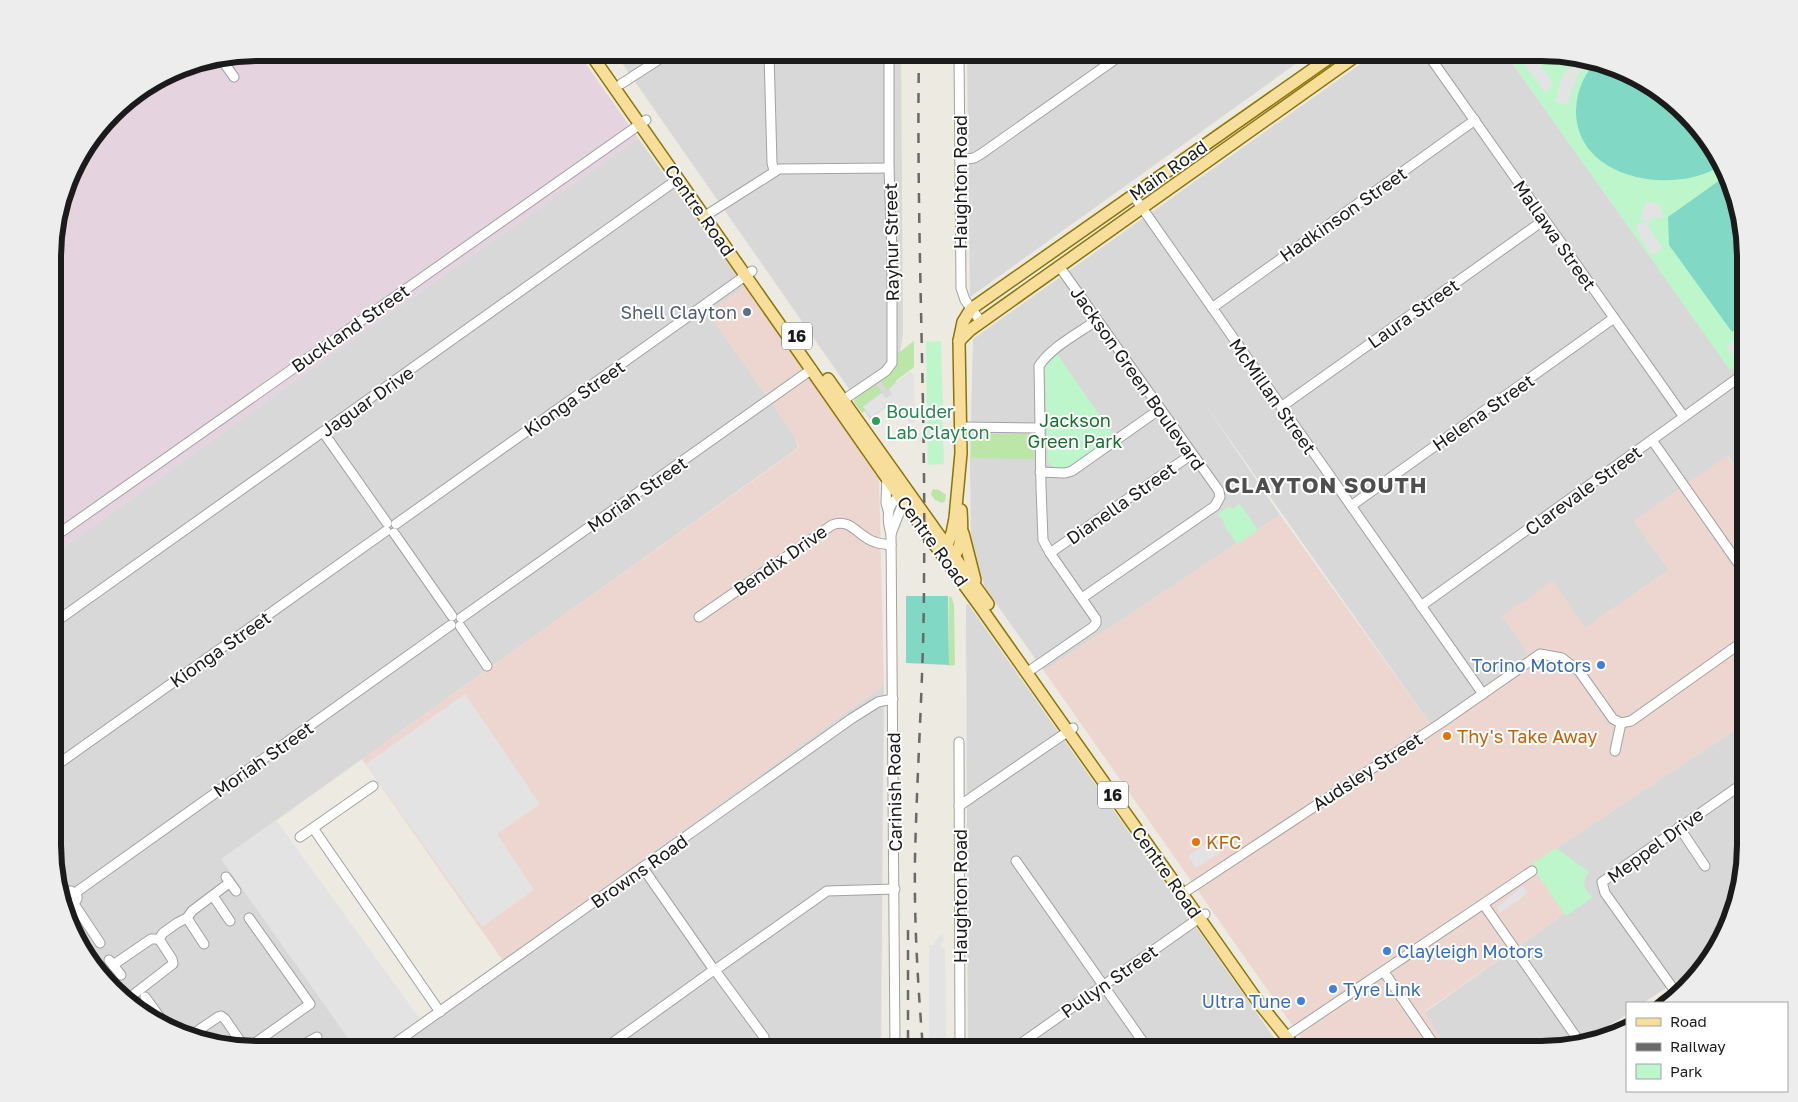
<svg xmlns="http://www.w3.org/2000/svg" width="1798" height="1102" viewBox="0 0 1798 1102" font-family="'Golos Text',sans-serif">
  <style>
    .residential { fill: #d9d8d8 }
    .commercial { fill: #edd6d0 }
    .industrial { fill: #e5d3df }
    .grass { fill: #bce5a8 }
    .park { fill: #bef6cb }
    .pitch { fill: #81d9c5 }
    .parking { fill: #e3e3e3 }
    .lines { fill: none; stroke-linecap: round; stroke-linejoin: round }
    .minor-casing { stroke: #a2a2a2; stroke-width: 11 }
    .major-casing { stroke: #8c7406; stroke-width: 14 }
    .minor { stroke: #fff; stroke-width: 9 }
    .major { stroke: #f7de9b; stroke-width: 11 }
    .rail { stroke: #696969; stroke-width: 2.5; stroke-dasharray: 10 10; stroke-linecap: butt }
    .service-dot { fill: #5c6f8a; stroke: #fff; stroke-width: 2 }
    .leisure-dot { fill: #2e9e5b; stroke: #fff; stroke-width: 2 }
    .shop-dot { fill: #3f7fe0; stroke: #fff; stroke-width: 2 }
    .food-dot { fill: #e8710a; stroke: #fff; stroke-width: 2 }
    .labels { text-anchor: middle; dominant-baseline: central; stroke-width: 4; stroke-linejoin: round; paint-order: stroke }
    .shield { fill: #fff; stroke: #5f5f5f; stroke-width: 1 }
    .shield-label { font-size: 16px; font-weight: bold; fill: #1b1b1b }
    .street-label { font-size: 18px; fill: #1b1b1b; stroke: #fff }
    .service-label { font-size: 18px; fill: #4e5e75; stroke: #fff; text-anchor: end }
    .leisure-label { font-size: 18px; fill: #27864d; stroke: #fff; text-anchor: start }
    .park-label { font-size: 18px; fill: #107227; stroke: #fff }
    .shop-label { font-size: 18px; fill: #366cbe; stroke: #fff; text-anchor: end }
    .food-label { font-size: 18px; fill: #c56008; stroke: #fff; text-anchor: start }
    .district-label { font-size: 22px; font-weight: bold; letter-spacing: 1px; fill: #4e4e4e; stroke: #fff }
    .rim { fill: none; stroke: #1b1b1b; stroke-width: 6 }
  </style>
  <rect width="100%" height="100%" fill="#eceae1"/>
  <g class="residential">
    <path d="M615,53H901L903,333L893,402L870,419Z"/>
    <path d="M967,53H1311L970,297Z"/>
    <path d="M1376,53H1505L1730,369L1745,359V481L1728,456L1634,521L1669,570L1585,628L1502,616L1529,654L1431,725L1204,403L1280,515L1044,671L985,588L971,543L970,458L973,339Z"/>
    <path d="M638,138L745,287L708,313L795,436L798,448L222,859L356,1049H257L204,1042L155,1022L87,958L54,871V554L307,372Z"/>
    <path d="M968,604L1282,1049H968L966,605Z"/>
    <path d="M884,685L881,1049H377L503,960Z"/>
    <path d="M1745,723V858L1718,947L1707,961L1643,1003H1627V1014L1588,1039L1554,1049H1448L1424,1013L1564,914L1531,865Z"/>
  </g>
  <g class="commercial">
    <path d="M745,287L879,479L884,685L503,961L362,759L799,448L795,436L708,313Z"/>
    <path d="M1727,456L1745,481V723L1531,865L1564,914L1424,1012L1448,1049H1309L1044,671L1280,515L1431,725L1528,654L1502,616L1553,581L1585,628L1669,570L1634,521Z"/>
  </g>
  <path class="industrial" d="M257,53H578L638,138L307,372L54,554V231L74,166L122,103L179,68Z"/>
  <g class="grass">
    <path d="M914,341V367L898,379L888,390L880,381L895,366L897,354Z"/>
    <path d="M875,384L882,392L863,406L866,410L862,413L854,402L855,399Z"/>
    <path d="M971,434H1034V459L971,458Z"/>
    <path d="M933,489L939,490L946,495L945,501L942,503L935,500L931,494Z"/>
    <path d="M949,596L952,598L954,605L955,665L949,666Z"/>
  </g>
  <g class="park">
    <path d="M1505,53H1541L1594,60L1643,80L1711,144L1735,192L1745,243V362L1730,370Z"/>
    <path d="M941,341L943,409H927L926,342Z"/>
    <path d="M1057,354L1115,437C1098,449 1066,482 1048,462L1045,366L1047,362Z"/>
    <path d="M942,413L944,464L928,465L927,421Z"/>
    <path d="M1240,504L1258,530L1237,544L1223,524L1225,523L1218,514L1230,506L1232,509Z"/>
    <path d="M1556,848L1589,872C1581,881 1583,890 1593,897L1566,916L1531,865Z"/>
  </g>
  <g class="pitch">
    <path d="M1597,61L1643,80L1711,144L1722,165C1673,197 1574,179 1576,109C1577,90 1584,74 1597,61Z"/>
    <path d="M1727,175C1749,221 1745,273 1745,323L1732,332L1669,245L1668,217Z"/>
    <path d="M906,596H948L949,665L906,663Z"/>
  </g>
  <g class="parking">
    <path d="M1517,53H1532L1549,77L1553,85L1545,93Z"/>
    <path d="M1575,57L1593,59L1582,70L1576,79L1571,93L1569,104L1556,102L1560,81Z"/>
    <path d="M1646,201L1662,206L1661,211L1663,212L1662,219L1653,216L1651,222H1647L1653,235L1663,248L1652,256L1642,240L1635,226L1646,221L1640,219Z"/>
    <path d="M1741,336L1745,342V355L1737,361L1726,346Z"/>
    <path d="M910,371L914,375L915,422L910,423L893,401L871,417L863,407L882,393L886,398L892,394L889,389Z"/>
    <path d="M465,694L540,804L497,834L534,890L482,927L366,764Z"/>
    <path d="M276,820L420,1019L377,1049H356L221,859Z"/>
    <path d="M1212,840L1220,852L1196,868L1188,856Z"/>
    <path d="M1523,886L1528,893L1500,913L1497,907Z"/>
    <path d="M943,934L944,941L941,945L942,948H945L946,1049H929V945H934L938,937Z"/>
  </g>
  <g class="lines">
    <g class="minor-casing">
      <g id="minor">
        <path d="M769,53L772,163L774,171"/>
        <path d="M959,53L961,288L965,300L981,322"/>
        <path d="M1427,53L1684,417"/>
        <path d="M222,60L234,77"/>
        <path d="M621,84L669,53"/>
        <path d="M960,160L974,158L981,154L1124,53"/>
        <path d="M1133,195L1483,694"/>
        <path d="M705,216L779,169L889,168"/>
        <path d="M1059,266L1219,491L1220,497L1215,506L1082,598"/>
        <path d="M1212,308L1475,120"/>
        <path d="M1737,379L1745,390"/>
        <path d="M839,403L886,371L892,363V255L889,168V53"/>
        <path d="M1281,407L1544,220"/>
        <path d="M961,427L1040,428"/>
        <path d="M323,432L387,523"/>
        <path d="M1652,440L1745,573"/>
        <path d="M1040,472L1065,473L1072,471L1160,409"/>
        <path d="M887,477L886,503L888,510"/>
        <path d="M1351,506L1614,318"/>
        <path d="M396,524L752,271"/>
        <path d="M394,533L452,616"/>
        <path d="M891,534L901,508L910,501"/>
        <path d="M54,537L646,120"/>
        <path d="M1050,553L1192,454"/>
        <path d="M1421,606L1745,373"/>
        <path d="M699,617L832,525C851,517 858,537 875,542C880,544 886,544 891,545"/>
        <path d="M461,618L812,369"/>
        <path d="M54,623L678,179"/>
        <path d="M460,626L487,666"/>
        <path d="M1032,669L1093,627L1096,623V619L1050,553L1043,540L1041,487L1039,366C1051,347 1079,333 1097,320"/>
        <path d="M959,742L960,1049"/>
        <path d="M1615,751L1621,723"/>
        <path d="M54,767L386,531"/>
        <path d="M959,806L1073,728"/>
        <path d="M1679,827L1705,866"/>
        <path d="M313,828L440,1012"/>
        <path d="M300,837L373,786"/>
        <path d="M1016,861L1148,1049"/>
        <path d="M643,868L712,967"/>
        <path d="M57,877L66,892"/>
        <path d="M226,877L236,891"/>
        <path d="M75,893L451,625"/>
        <path d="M1182,894L1441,723L1540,654L1562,658L1579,671L1613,719L1621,723L1631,721L1745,640"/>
        <path d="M63,895L66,892L71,891L77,896V899L74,904H67"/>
        <path d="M213,896L230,921"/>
        <path d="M74,904L100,943"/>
        <path d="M1484,905L1579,1041"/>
        <path d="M187,918L204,944"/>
        <path d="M109,960L121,975"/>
        <path d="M113,965L151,939H159L163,933L177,923L187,918L192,911L229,883"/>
        <path d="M718,968L827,891L895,889"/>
        <path d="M1384,972L1437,1049"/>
        <path d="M717,973L764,1037V1049"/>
        <path d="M1677,994L1605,893L1602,882L1745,782"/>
        <path d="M145,997L167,1027"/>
        <path d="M129,998L173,964L172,959L159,939"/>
        <path d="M190,1036L218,1017L221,1016L225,1019L245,1048"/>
        <path d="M1287,1036L1532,871"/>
        <path d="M248,1048L310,1004L249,918"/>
        <path d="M296,1049L317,1037"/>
        <path d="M387,1049L851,719L878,702L893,699"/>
        <path d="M604,1049L711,972"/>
        <path d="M895,1049L891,534C886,517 886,501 905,494"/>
        <path d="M1013,1049L1205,914"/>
      </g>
    </g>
    <g class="major-casing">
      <g id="major">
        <path d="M590,53L905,504L979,605L1259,1003L1296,1049"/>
        <path d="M959,341L970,330L1360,53"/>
        <path d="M828,379L988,604"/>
        <path d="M963,533L975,580"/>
        <path d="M945,549L952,533L955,518L961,453L959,341L963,322L971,309L1336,53"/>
        <path d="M951,559C964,548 962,526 961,510"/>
        <path d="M1663,1003L1687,987"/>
      </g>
    </g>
    <use href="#minor" class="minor"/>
    <use href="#major" class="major"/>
    <g class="rail">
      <path d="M919,53C916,228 926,403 924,579C924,672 917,766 915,859C914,923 918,986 923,1049"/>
      <path d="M908,930V1049"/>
    </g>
  </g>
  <circle class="service-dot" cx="747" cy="312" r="5"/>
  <circle class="leisure-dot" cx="876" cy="421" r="5"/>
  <g class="shop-dot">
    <circle cx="1601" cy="665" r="5"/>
    <circle cx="1387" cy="951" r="5"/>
    <circle cx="1333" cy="989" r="5"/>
    <circle cx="1301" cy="1001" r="5"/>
  </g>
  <g class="food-dot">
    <circle cx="1447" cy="736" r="5"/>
    <circle cx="1196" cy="842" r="5"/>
  </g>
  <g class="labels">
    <g class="shield">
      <rect x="782" y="322.5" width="30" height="27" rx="4"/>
      <rect x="1098" y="781.5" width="30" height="27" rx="4"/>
    </g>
    <g class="shield-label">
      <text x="797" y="336">16</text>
      <text x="1113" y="795">16</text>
    </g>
    <g class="street-label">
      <text transform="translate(1168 170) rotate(-35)">Main Road</text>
      <text transform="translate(960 182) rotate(-90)">Haughton Road</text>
      <text transform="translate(700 210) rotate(55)">Centre Road</text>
      <text transform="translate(1343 214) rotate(-35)">Hadkinson Street</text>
      <text transform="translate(1555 235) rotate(55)">Mallawa Street</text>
      <text transform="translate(891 242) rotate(-91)">Rayhur Street</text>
      <text transform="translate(1413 313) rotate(-35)">Laura Street</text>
      <text transform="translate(350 328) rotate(-35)">Buckland Street</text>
      <text transform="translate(1138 378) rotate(55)">Jackson Green Boulevard</text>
      <text transform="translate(1273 396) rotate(55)">McMillan Street</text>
      <text transform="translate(574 398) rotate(-35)">Kionga Street</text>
      <text transform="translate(367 401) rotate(-35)">Jaguar Drive</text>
      <text transform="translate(1483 412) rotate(-35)">Helena Street</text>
      <text transform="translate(1583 490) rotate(-36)">Clarevale Street</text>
      <text transform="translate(637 494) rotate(-35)">Moriah Street</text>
      <text transform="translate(1121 503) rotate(-35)">Dianella Street</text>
      <text transform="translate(933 541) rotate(54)">Centre Road</text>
      <text transform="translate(780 560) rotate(-35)">Bendix Drive</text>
      <text transform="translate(220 649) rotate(-35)">Kionga Street</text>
      <text transform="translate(263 759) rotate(-35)">Moriah Street</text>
      <text transform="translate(1367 771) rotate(-33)">Audsley Street</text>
      <text transform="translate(894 792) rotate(-91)">Carinish Road</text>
      <text transform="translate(1655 845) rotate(-36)">Meppel Drive</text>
      <text transform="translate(639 871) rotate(-35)">Browns Road</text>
      <text transform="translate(1167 872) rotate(55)">Centre Road</text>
      <text transform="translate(960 896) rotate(-90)">Haughton Road</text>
      <text transform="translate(1109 981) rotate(-35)">Pullyn Street</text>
    </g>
    <g class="service-label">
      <text x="737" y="312">Shell Clayton</text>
    </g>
    <g class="leisure-label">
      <text x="886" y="411">Boulder<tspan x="886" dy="21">Lab Clayton</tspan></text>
    </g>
    <g class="park-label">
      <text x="1075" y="420">Jackson<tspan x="1075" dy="21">Green Park</tspan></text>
    </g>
    <g class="shop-label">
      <text x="1591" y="665">Torino Motors</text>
      <text x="1397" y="951" text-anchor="start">Clayleigh Motors</text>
      <text x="1343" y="989" text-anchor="start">Tyre Link</text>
      <text x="1291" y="1001">Ultra Tune</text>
    </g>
    <g class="food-label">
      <text x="1457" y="736">Thy's Take Away</text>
      <text x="1206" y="842">KFC</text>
    </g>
    <g class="district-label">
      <text x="1326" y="484">CLAYTON SOUTH</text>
    </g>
  </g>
  <path d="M0 0H1798V1102H0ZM257 61H1541A196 196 0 0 1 1737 257V845A196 196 0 0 1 1541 1041H257A196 196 0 0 1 61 845V257A196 196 0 0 1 257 61Z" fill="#ededed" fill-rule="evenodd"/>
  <path class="rim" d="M257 61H1541A196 196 0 0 1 1737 257V845A196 196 0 0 1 1541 1041H257A196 196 0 0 1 61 845V257A196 196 0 0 1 257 61Z"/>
  <rect x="1626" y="1002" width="162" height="90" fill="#ffffff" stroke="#a4a4a4"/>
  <rect x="1636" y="1018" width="25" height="8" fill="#f7de9b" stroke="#a4a4a4"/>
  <text x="1670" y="1027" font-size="15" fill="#1b1b1b">Road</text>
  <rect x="1636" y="1043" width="25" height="8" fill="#696969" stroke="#a4a4a4"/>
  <text x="1670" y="1052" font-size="15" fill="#1b1b1b">Railway</text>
  <rect x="1636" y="1064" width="25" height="15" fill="#bef6cb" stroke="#a4a4a4"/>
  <text x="1670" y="1077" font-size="15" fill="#1b1b1b">Park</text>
</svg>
